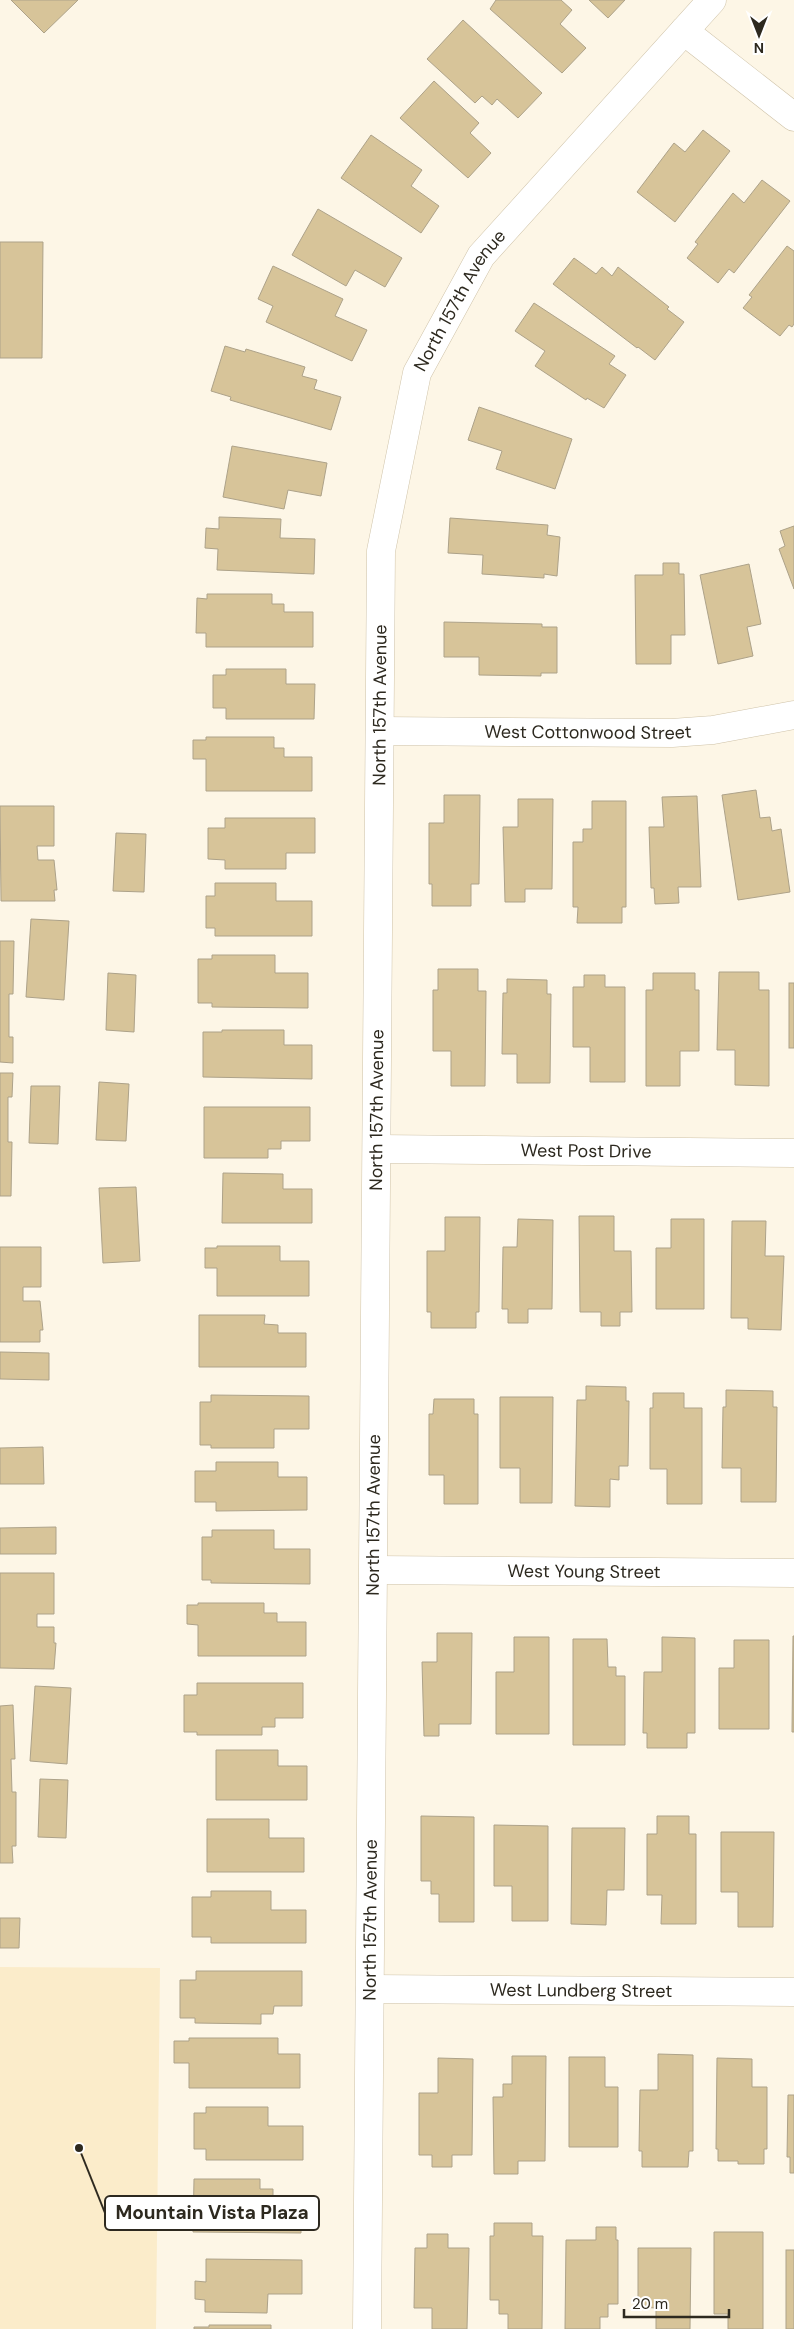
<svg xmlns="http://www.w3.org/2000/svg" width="794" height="2329" viewBox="0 0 794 2329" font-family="'DM Sans',sans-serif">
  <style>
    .built { fill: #fbecca }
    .building { fill: #d7c499; stroke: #ada289 }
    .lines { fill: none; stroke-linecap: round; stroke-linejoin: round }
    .street-casing { stroke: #cfc3a9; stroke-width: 29 }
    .street { stroke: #fff; stroke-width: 28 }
    .labels { text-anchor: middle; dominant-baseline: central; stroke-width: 5; stroke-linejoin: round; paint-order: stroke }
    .street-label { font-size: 18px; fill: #2d291f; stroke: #fff }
    .leader { fill: none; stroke: #2d291f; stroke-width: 2 }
    .callout-dot { fill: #2d291f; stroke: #fff; stroke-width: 2 }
    .callout { fill: #fff; stroke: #2d291f; stroke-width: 2 }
    .callout-label { font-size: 19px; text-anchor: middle; font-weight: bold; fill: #2d291f }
  </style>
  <rect width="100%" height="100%" fill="#fdf6e6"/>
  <path class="built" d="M0,1967L160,1968L156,2329H0Z"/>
  <g class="building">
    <path d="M11,0H78L44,33Z"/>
    <path d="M496,0H561L572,10L560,24L586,48L562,73L490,9Z"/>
    <path d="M589,0H625L608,18Z"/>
    <path d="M463,20L542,93L518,118L497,99L492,105L482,96L475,103L427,59Z"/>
    <path d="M434,81L479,123L470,133L491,153L468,178L400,118Z"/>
    <path d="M703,130L730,151L675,222L637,192L674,143L685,152Z"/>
    <path d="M371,135L422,170L411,186L439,206L421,233L341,178Z"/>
    <path d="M762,180L790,201L734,273L729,269L718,283L687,258L698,244L695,242L733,193L744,203Z"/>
    <path d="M318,209L402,258L385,287L355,270L346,286L292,255Z"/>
    <path d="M0,242H43L42,358H0Z"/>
    <path d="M787,246L794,251V324L792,327L789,325L780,336L743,308L752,297L749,295Z"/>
    <path d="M574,258L596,274L602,267L612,276L618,267L669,307L667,309L684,322L655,360L638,347L637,348L553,284Z"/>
    <path d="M273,266L343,299L335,316L367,330L352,361L266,322L273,306L258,299Z"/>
    <path d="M534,303L615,356L609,364L626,375L604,408L587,398L586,400L535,366L545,351L515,331Z"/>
    <path d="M225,346L245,352L246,349L305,367L302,376L317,380L314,389L341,397L331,430L230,400L231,397L211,391Z"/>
    <path d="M479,407L572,439L555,489L496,469L502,451L468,440Z"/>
    <path d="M232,446L327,463L321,496L288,490L284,509L223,497Z"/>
    <path d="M219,517L281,519L280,538L315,539L314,574L217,570L218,549L205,548L206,528L219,529Z"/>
    <path d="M450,518L548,525L547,535L560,537L557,576L544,574V578L482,574L483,555L448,553Z"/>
    <path d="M794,526V589L779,549L785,546L780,531Z"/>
    <path d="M663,563H679V574H684L685,635H671V664H636L635,575H663Z"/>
    <path d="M749,564L761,624L747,627L753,656L718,664L700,575Z"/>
    <path d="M207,594H272V604H284V612H313V647H206V633H196L197,598L207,599Z"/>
    <path d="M444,622L542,624V627H557V673H541V676L479,675V657H444Z"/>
    <path d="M226,669H286V684H315L314,719H226V708H213V675H226Z"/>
    <path d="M206,737H274V748H284V757H312V791H206V759H193V740H206Z"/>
    <path d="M756,790L760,818L770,817L772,831L781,829L790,892L738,900L722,795Z"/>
    <path d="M444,795H480L479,884H471V906H432V884H429V823H444Z"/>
    <path d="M697,796L701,887H678L679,903L655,904L654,888H651L649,827H664L662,797Z"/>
    <path d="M518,799H553L552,889H525V902H505L503,827H518Z"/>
    <path d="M592,801H626V907H622V923H577L578,907H573V842H583V829H592Z"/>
    <path d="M0,806H54V846H37L38,860H54L57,890H54L55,901H1Z"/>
    <path d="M225,818H315V853H286V869H225V860L208,859V828H225Z"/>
    <path d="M116,833L146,834L144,892L113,891Z"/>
    <path d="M215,883H276V901H312V936H215V928H206V896H215Z"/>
    <path d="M31,919L69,921L64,1000L26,997Z"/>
    <path d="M0,941H14L13,994H9V1037H13V1063L0,1062Z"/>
    <path d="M212,955H275V973H308V1008L212,1007V1003H198V959H212Z"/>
    <path d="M438,969H478V991H486L485,1086H451V1051H433V990H438Z"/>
    <path d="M719,972H759V990H769V1086L735,1085V1050H717Z"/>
    <path d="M108,973L136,975L134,1032L106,1030Z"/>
    <path d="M653,973H695V990H699V1051H680V1086H646V990H653Z"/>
    <path d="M584,975H605V987H625V1082H590V1047H573V987H584Z"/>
    <path d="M507,979L547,980V994H551L550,1083H517V1054H502L503,993H507Z"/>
    <rect x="789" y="983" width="5" height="65"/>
    <path d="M222,1030H284V1045H312V1079L203,1077V1032H222Z"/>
    <path d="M0,1073H13L12,1097H8V1142H12L11,1196H0Z"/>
    <path d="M99,1082L129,1084L126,1141L96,1140Z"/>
    <path d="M31,1086H60L58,1144L29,1143Z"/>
    <path d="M204,1107H310V1141H281V1149H268V1158H204Z"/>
    <path d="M223,1173L283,1174V1189H312V1223H222Z"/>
    <path d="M136,1187L140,1261L103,1263L99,1188Z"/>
    <path d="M579,1216H614V1251H631L632,1312H620V1326H601V1312H580Z"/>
    <path d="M445,1217H480L479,1312H476V1328H431V1312H427V1251H445Z"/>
    <path d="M518,1219L553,1220L552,1309H528V1323H508V1309H502L503,1247H517Z"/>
    <path d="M671,1219H704V1309H656V1248H671Z"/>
    <path d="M732,1221H766L765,1256H784L781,1330L748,1329V1318H731Z"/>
    <path d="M217,1246H280V1261H309V1296H217V1268H205V1248H217Z"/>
    <path d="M0,1247H41V1287H23V1301H40L43,1330H40V1342H0Z"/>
    <path d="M199,1315H265L264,1324L278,1325V1333H306V1367H199Z"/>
    <path d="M0,1352L49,1353V1380L0,1379Z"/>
    <path d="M586,1386L626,1387V1401H629L628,1466H619V1480L610,1479V1507L575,1506L577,1400H586Z"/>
    <path d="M726,1390L773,1391V1407H777L776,1502H741V1468H722L723,1407H726Z"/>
    <path d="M653,1393H684V1408H702V1504H667V1469H650V1408H653Z"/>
    <path d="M211,1395L309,1396V1429H274V1448H211V1445H200V1402H211Z"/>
    <path d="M500,1397H553L552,1503H520V1468H500Z"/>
    <path d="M434,1399H474V1414H478V1504H444V1475H429V1414H433Z"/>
    <path d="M43,1447L44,1484H0V1448Z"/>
    <path d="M216,1462H278V1477H307V1510L216,1511V1502H195V1471H216Z"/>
    <path d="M56,1527V1554H0V1528Z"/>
    <path d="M212,1530H274V1549H310V1584L211,1583V1580H202V1537H212Z"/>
    <path d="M0,1573H54V1614H37V1627H54V1643H56L54,1669L0,1668Z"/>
    <path d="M198,1603H264V1613H277V1622H306V1656H198V1625L187,1624V1605H198Z"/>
    <path d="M437,1633H472L471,1724H439V1736H424L422,1662H437Z"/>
    <path d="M793,1636H794V1732H792Z"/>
    <path d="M514,1637H549V1734H496V1672H514Z"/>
    <path d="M662,1637L695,1638V1733H687V1748H647V1733H643L644,1672H662Z"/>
    <path d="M573,1639H607L608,1667H616V1676H625V1745H573Z"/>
    <path d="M734,1640H769V1729H719V1668H734Z"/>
    <path d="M197,1683H303V1718H275V1727H262V1735H197V1732H184V1695H197Z"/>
    <path d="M35,1686L71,1688L67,1764L30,1761Z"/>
    <path d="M13,1705L15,1759H11L12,1792H16V1846H12L13,1863H0V1706Z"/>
    <path d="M216,1750H278V1766H307V1800H216Z"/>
    <path d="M40,1779L68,1780L66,1838L38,1837Z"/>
    <path d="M421,1816L474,1817V1922H439V1894H431V1881H421Z"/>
    <path d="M657,1816H689V1834H696V1924H661L662,1895H647V1834H657Z"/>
    <path d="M207,1819H269V1838H304V1872H207Z"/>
    <path d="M494,1825L548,1826V1921H512V1886H494Z"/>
    <path d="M572,1828H625L624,1890H607L606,1925L571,1924Z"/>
    <path d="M721,1832H774L773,1927H738V1892H721Z"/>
    <path d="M211,1891H271V1910H306V1943H211V1937H192V1897H211Z"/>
    <path d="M0,1918H20L19,1948H0Z"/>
    <path d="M196,1971H302V2006H274L273,2014H261V2024L195,2023V2018H180V1980H196Z"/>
    <path d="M189,2038H278V2054H300V2088H189V2063H174V2041H189Z"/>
    <path d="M658,2054L693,2055V2151H689L688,2167H642V2151H639L640,2090H658Z"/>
    <path d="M512,2056H546L545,2161H518V2174H494L493,2097H503V2084H512Z"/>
    <path d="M569,2057H605V2087H618V2147H569Z"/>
    <path d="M438,2058L473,2059L472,2155H452V2167H432V2155H419V2093H438Z"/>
    <path d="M717,2058L752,2059V2087H767V2149H764V2164H738V2161H718V2149H716Z"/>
    <path d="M788,2095H794V2173H790V2157H787Z"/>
    <path d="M206,2107H268V2126H303V2160H206V2149H194V2113H206Z"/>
    <path d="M194,2179H260V2189H273V2198H301V2233L193,2232Z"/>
    <path d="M494,2223H532V2236H543L542,2329H508V2314H499V2300H490V2236H494Z"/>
    <path d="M596,2227H616V2240H618V2304H608V2317H600V2329H565L566,2240H596Z"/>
    <path d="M714,2232H763V2329H728V2314H714Z"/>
    <path d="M427,2234H448V2248H469L467,2329H432V2308H414L415,2248H427Z"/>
    <path d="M638,2248H691L690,2329H656V2308L638,2307Z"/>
    <rect x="786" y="2250" width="8" height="79"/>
    <path d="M206,2259L302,2260V2294H268L267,2313L205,2312V2300L195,2299V2281L206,2282Z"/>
    <path d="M209,2325H271V2329H194V2327H209Z"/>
  </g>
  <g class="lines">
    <g class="street-casing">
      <g id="street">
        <path d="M684,31L794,117"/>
        <path id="s1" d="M380,731L672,733L713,730L794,715"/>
        <path id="s2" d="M377,1149L794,1153"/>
        <path id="s3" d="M374,1570L794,1573"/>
        <path id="s4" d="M370,1989L794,1992"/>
        <path id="s5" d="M367,2329L381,551L417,373L481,256L712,0"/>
      </g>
    </g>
    <use href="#street" class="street"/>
  </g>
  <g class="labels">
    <g class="street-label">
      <text stroke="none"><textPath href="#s5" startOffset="2044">North 157th Avenue</textPath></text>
      <text stroke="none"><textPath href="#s5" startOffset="1624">North 157th Avenue</textPath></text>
      <text stroke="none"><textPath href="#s1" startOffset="208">West Cottonwood Street</textPath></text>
      <text stroke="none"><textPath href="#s5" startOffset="1219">North 157th Avenue</textPath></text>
      <text stroke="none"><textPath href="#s2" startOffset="209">West Post Drive</textPath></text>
      <text stroke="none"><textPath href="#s5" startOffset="814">North 157th Avenue</textPath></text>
      <text stroke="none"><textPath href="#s3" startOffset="210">West Young Street</textPath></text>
      <text stroke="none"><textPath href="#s5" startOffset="409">North 157th Avenue</textPath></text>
      <text stroke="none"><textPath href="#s4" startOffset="211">West Lundberg Street</textPath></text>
    </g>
  </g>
  <path class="leader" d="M79 2148L105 2213"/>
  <circle class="callout-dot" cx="79" cy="2148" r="5"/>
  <rect class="callout" x="105" y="2196" width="214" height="34" rx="5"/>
  <g class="callout-label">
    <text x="212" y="2219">Mountain Vista Plaza</text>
  </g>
  <g transform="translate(759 35) rotate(180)" stroke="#ffffff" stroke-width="4" paint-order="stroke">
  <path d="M0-4L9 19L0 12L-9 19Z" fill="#2d291f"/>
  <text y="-8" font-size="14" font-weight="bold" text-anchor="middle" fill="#2d291f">N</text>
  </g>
  <path d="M624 2309v8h105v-8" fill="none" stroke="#2d291f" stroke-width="2.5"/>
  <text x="632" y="2309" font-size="15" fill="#2d291f" stroke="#ffffff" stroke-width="4" paint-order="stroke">20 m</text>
</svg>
